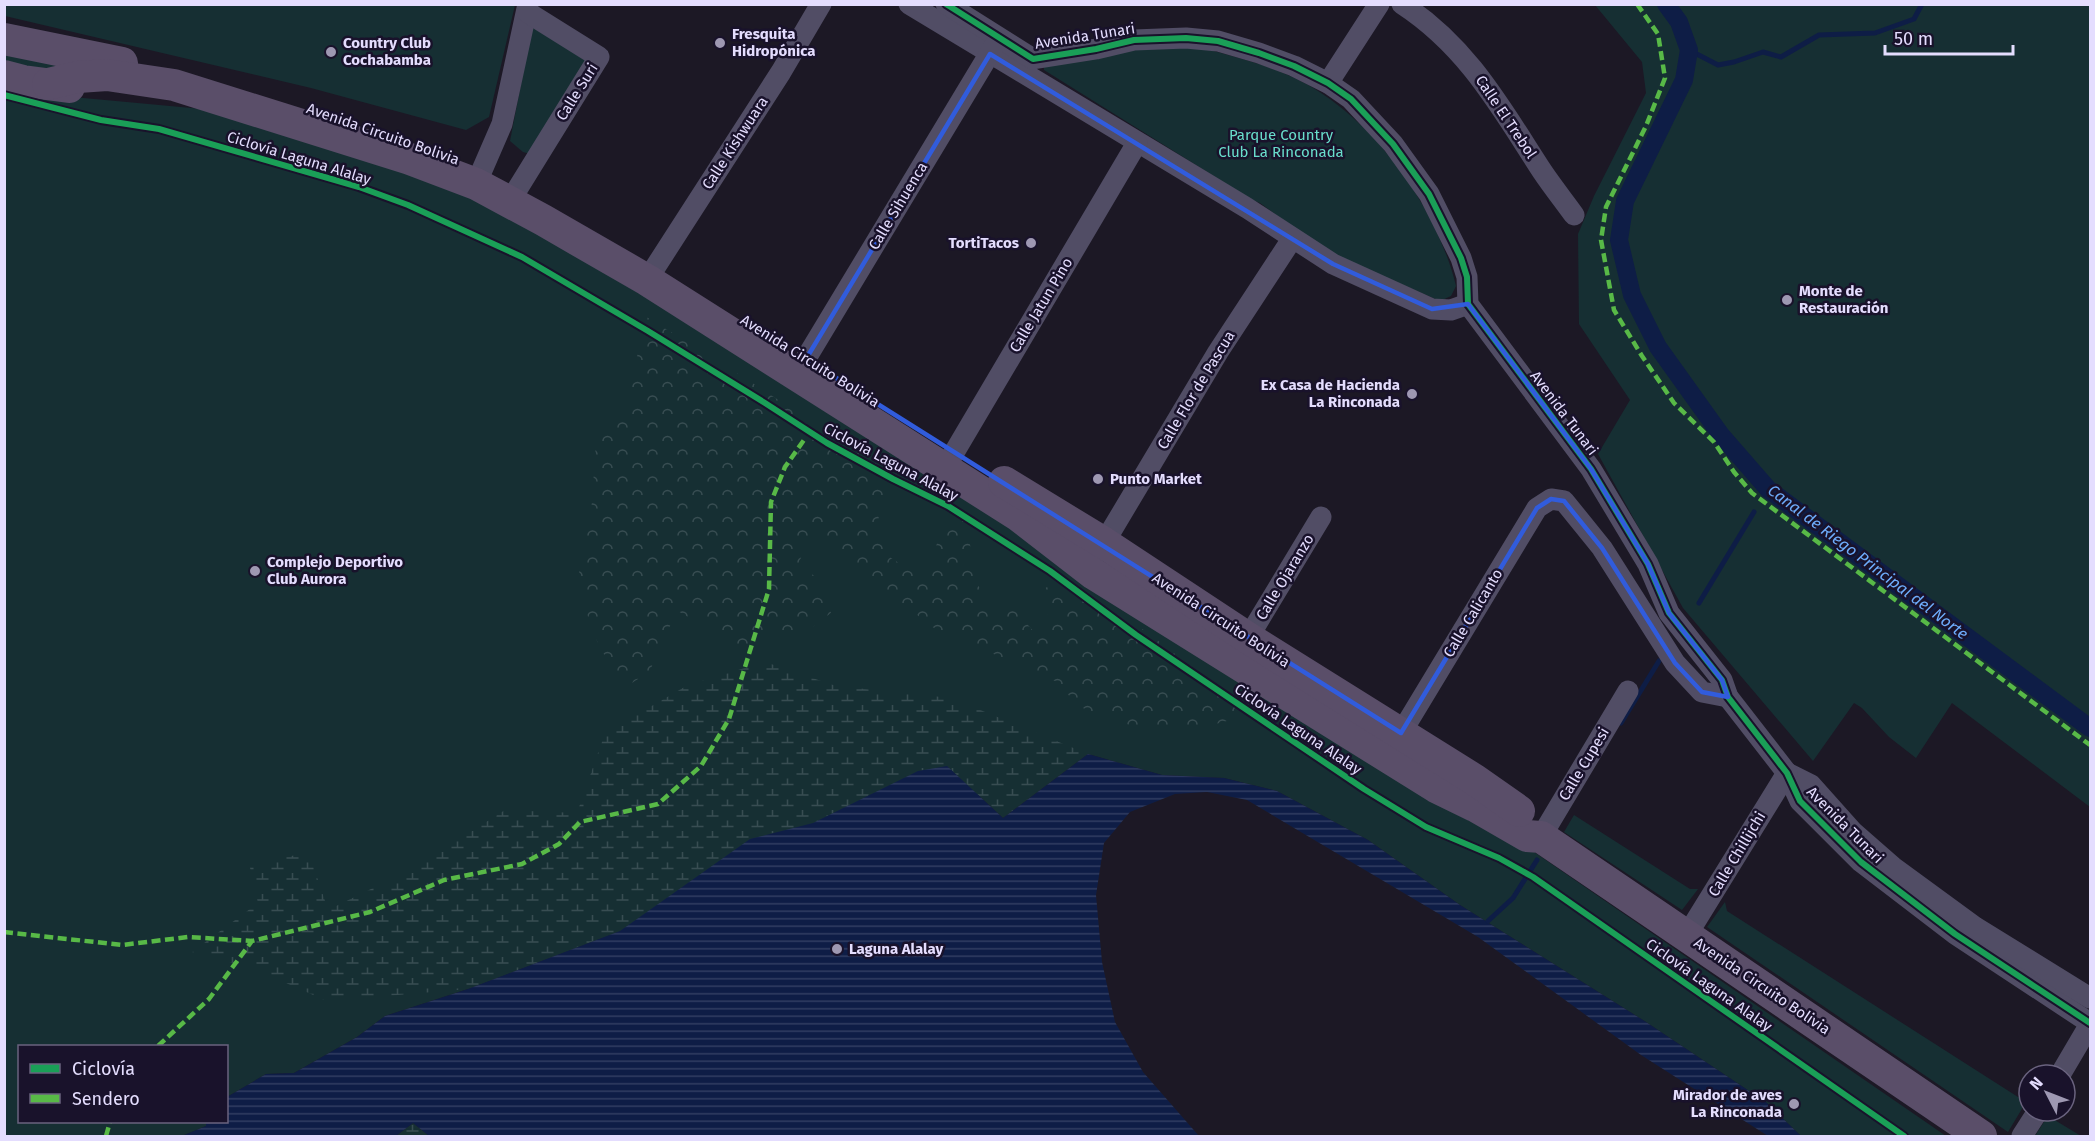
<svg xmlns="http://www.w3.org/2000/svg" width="2095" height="1141" viewBox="0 0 2095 1141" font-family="'Fira Sans',sans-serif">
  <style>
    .green { fill: #162f33 }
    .forest { fill: url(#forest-crowns) }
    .wetland { fill: url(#wetland-marsh) }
    .water { fill: url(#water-rules) }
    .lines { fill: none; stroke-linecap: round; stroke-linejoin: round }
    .stream { stroke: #0e1d46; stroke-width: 5 }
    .canal { stroke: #0e1d46; stroke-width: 18 }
    .street { stroke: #514d65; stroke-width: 21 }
    .primary { stroke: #5a4e69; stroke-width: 32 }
    .quiet { stroke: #58b947; stroke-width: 4.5; stroke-dasharray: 9 4.5; stroke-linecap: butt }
    .cycleway-casing { stroke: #19122b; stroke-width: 10 }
    .cycleway { stroke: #1a9f57; stroke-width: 6 }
    .marked { fill: none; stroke: #315cdc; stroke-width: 4.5; stroke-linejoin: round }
    .poi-dot { fill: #9e98b2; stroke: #19122b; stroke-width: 2 }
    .labels { text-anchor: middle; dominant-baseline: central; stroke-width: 5; stroke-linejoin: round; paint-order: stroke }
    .poi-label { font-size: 15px; font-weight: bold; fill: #e4ddfe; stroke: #19122b; text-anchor: start }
    .street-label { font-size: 15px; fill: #e4ddfe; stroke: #19122b }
    .park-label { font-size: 15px; fill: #69decc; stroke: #19122b }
    .water-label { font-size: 16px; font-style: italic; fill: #6eacfb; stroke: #19122b }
  </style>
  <defs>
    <pattern id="forest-crowns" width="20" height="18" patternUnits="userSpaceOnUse" patternTransform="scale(1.5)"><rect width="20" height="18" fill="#162f33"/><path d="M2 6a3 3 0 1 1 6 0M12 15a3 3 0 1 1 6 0" fill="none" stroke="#384d52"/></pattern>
    <pattern id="wetland-marsh" width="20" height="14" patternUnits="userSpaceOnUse" patternTransform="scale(1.5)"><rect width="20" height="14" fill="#162f33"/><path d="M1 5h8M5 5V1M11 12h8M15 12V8" fill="none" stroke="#384d52"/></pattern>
    <pattern id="water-rules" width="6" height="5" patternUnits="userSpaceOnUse" patternTransform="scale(1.5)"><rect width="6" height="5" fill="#0e1d46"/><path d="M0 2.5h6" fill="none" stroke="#313d62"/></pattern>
  </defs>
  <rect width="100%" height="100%" fill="#1c1825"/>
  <g class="green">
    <path d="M4,5L5,4L515,5L489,117L466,130L311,88L5,16Z"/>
    <path d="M1595,5H2090V807L1952,703L1916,758L1889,737L1862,708L1854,703L1813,761L1683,608L1598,454L1630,400L1579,324L1578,234L1594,196L1646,93L1642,62Z"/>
    <path d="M536,24L588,56L530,154L523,152L510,141L531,32Z"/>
    <path d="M1193,45C1225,55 1257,61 1288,75C1367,109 1436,203 1456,286L1451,296L1440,301L1325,251L1260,203L1252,200L1044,70V67L1113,52Z"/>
    <path d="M4,49L105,70L72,73L5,66Z"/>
    <path d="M5,84L51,95L213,110L385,161L479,199L700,329L1511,836L1946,1136H1801L1767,1103L1646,1022L1460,905L1368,840L1277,791L1224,778L1162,775L1088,754L468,989L385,1016L357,1037L294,1073L266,1074L227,1097L226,1046H20V1122H206V1126L182,1136H5Z"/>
    <path d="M1574,815L1690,889H1698L1682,910L1564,832Z"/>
    <path d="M1725,902L1727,911L2018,1097H2029L2008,1132L1707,927Z"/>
    <path d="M2051,1111L2053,1119L2081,1136H2035Z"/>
  </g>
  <path class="forest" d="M645,316L748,380L878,465L884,497L880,509L877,528L891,558L913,572L931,570C938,536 936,534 967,517L974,580L991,603L1017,612L1039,638L1052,629L1046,608L1036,592L1068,578L1148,633L1242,706L1247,717L1222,722L1193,732L1129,725L1080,707L1055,681L932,627L865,573L811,534L800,560L820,583L831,613L811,628L772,636L742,648L712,632L678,611L660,645L650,671L632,683L612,670L591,629L578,578L591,514L596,443L627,408Z"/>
  <g class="wetland">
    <path d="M765,662L836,686L951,698L1088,754L1003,818L947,766L918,771L813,823L750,839L620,931L468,989L327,1001L252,968L192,952L258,903L249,863L309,853L328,910L414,868L505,810L577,813L605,733L688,685Z"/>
    <path d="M413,1123L429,1136H396Z"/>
  </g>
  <path class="water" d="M1088,754L1162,775L1224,778L1277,791L1368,840L1460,905L1646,1022L1767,1103L1801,1136H1768L1641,1055L1478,937L1247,800L1207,792L1175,794L1130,812L1104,843L1096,895L1102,962L1115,1022L1143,1072L1199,1136H429L413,1123L396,1136H182L206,1126V1122H226L227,1097L266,1074L294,1073L357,1037L385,1016L468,989L620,931L750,839L813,823L918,771L947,766L1003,818Z"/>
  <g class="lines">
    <g class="stream">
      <path d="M1689,50L1718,65L1734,62L1763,52L1781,57L1819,35L1875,33L1914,19L1922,4"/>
      <path d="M1699,603L1754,512"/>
      <path d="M1621,723L1659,661"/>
      <path d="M1488,921L1513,898L1537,860"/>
    </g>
    <path class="canal" d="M1666,4L1679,22L1689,50L1684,80L1625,201L1619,240L1632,295L1658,347L1721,435L1768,489L2090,728"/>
    <g class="street">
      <path d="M909,4L1247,208L1333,264L1432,309L1451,310L1468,304"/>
      <path d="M946,4L1033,59L1096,49L1134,40L1186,38L1218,41L1259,53L1294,66L1328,83L1351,99L1393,144L1429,194L1461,258L1467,277L1468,304L1591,469L1648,564L1669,613L1722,680L1728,697L1787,773L1800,801L1861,862L1955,934L2090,1023"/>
      <path d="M1402,4C1468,47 1501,108 1542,171C1552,186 1564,201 1574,215"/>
      <path d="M1328,83L1379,4"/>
      <path d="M476,184L502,124L528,4"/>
      <path d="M510,201L599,57L527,12"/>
      <path d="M647,280L781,72L821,4"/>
      <path d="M796,375L996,43"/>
      <path d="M945,468L1137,143"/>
      <path d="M1104,543L1218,352L1292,239"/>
      <path d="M1248,638L1321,517"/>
      <path d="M1401,733L1537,508L1551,499L1564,501L1602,548L1675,663L1702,692L1728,697"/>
      <path d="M1787,773L1811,785L1853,832L1893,867L1975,927L2090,998"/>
      <path d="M1541,837L1628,691"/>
      <path d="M1687,935L1787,773"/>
      <path d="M2060,1075L2090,1024"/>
      <path d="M2022,1136L2038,1111"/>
    </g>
    <g class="primary">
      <path d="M4,39L122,63"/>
      <path d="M4,76L23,81L69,87"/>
      <path d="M48,84L78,77L107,75L174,85L410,159L476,184L543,220L647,280L1019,516L1094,574L1436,787L1475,806L1527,836L1541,837L1981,1136"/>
      <path d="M1004,482L1104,543L1248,638L1475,780L1519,811"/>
    </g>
    <g class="quiet">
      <path d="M1637,4L1658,34L1665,78L1646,126L1606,207L1601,240L1614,310L1642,356L1674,403L1714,442L1734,472L1752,493L2090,745"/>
      <path d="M4,932L122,945L188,937L252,941"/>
      <path d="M158,1046L209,999L252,941L370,912L444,880L522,864L559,844L580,822L658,804L701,766L729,719L769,589L771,502L785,467L804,440"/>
      <path d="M106,1136L110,1122"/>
    </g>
    <g class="cycleway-casing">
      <g id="cycleway">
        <path d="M946,4L1033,59L1096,49L1134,40L1186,38L1218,41L1259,53L1294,66L1328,83L1351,99L1393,144L1429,194L1461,258L1467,277L1468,304L1591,469L1648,564L1669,613L1722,680L1728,697L1787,773L1800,801L1861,862L1955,934L2090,1023"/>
        <path d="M4,95L101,120L159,129L359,187L408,205L522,257L648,331L765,403L827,443L893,479L948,506L1050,571L1136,635L1364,789L1426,827L1499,858L1533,877L1904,1136"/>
      </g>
    </g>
    <use href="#cycleway" class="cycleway"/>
  </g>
  <path class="marked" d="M990,54L1333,264L1432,309L1468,304L1591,469L1648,564L1669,613L1722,680L1728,697L1702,692L1675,663L1602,548L1564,501L1551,499L1537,508L1401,733L806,359Z"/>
  <g class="poi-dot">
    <circle cx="720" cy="43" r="6"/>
    <circle cx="331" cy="52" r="6"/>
    <circle cx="1031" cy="243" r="6"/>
    <circle cx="1787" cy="300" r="6"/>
    <circle cx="1412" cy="394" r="6"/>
    <circle cx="1098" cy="479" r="6"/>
    <circle cx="255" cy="571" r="6"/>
    <circle cx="837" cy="949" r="6"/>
    <circle cx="1794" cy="1104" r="6"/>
  </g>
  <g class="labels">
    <g class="poi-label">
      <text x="732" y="34">Fresquita<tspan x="732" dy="17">Hidropónica</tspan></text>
      <text x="343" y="43">Country Club<tspan x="343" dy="17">Cochabamba</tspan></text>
      <text x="1019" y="243" text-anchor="end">TortiTacos</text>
      <text x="1799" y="291">Monte de<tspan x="1799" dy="17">Restauración</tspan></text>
      <text x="1400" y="385" text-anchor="end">Ex Casa de Hacienda<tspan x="1400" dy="17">La Rinconada</tspan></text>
      <text x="1110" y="479">Punto Market</text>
      <text x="267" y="562">Complejo Deportivo<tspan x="267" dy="17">Club Aurora</tspan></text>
      <text x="849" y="949">Laguna Alalay</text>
      <text x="1782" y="1095" text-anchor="end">Mirador de aves<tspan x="1782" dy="17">La Rinconada</tspan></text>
    </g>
    <g class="street-label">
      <text transform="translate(1085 36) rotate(-9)">Avenida Tunari</text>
      <text transform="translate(577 92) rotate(-58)">Calle Suri</text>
      <text transform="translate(1506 117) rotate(56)">Calle El Trebol</text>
      <text transform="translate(383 134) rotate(19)">Avenida Circuito Bolivia</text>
      <text transform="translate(735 143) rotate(-57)">Calle Kishwuara</text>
      <text transform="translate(299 158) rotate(17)">Ciclovía Laguna Alalay</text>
      <text transform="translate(898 206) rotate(-59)">Calle Sihuenca</text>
      <text transform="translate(1041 305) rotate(-59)">Calle Jatun Pino</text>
      <text transform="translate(810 361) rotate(32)">Avenida Circuito Bolivia</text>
      <text transform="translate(1196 390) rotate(-59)">Calle Flor de Pascua</text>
      <text transform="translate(1564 413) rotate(53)">Avenida Tunari</text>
      <text transform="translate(891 462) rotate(28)">Ciclovía Laguna Alalay</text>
      <text transform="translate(1285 577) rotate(-59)">Calle Ojaranzo</text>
      <text transform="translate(1473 613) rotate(-59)">Calle Calicanto</text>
      <text transform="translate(1221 620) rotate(33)">Avenida Circuito Bolivia</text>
      <text transform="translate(1298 729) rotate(34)">Ciclovía Laguna Alalay</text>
      <text transform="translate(1584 764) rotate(-59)">Calle Cupesi</text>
      <text transform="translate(1845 825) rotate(45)">Avenida Tunari</text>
      <text transform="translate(1737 854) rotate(-59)">Calle Chillijchi</text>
      <text transform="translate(1709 985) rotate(35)">Ciclovía Laguna Alalay</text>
      <text transform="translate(1762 986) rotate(34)">Avenida Circuito Bolivia</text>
    </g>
    <g class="park-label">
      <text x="1281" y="135">Parque Country<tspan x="1281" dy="17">Club La Rinconada</tspan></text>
    </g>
    <g class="water-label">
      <text transform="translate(1868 562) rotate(37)">Canal de Riego Principal del Norte</text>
    </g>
  </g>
  <rect width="2095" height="1141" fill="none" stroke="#e4ddfe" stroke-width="12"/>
  <rect x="18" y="1045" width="210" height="78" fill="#19122b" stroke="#6a637f" stroke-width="1.5"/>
  <rect x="30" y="1064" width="30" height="9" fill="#1a9f57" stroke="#6a637f" stroke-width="1.5"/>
  <text x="72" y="1075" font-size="18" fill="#e4ddfe">Ciclovía</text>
  <rect x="30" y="1094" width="30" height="9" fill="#58b947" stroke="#6a637f" stroke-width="1.5"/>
  <text x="72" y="1105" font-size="18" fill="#e4ddfe">Sendero</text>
  <g transform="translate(2047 1093) rotate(312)"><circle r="28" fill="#19122b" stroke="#6a637f" stroke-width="1.5"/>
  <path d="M0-4.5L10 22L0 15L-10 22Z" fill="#9e98b2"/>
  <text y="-9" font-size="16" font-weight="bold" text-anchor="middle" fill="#e4ddfe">N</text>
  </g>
  <path d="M1885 45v9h128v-9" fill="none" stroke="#e4ddfe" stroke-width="3"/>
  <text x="1894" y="45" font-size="18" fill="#e4ddfe" stroke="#19122b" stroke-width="4.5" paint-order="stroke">50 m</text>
</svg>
